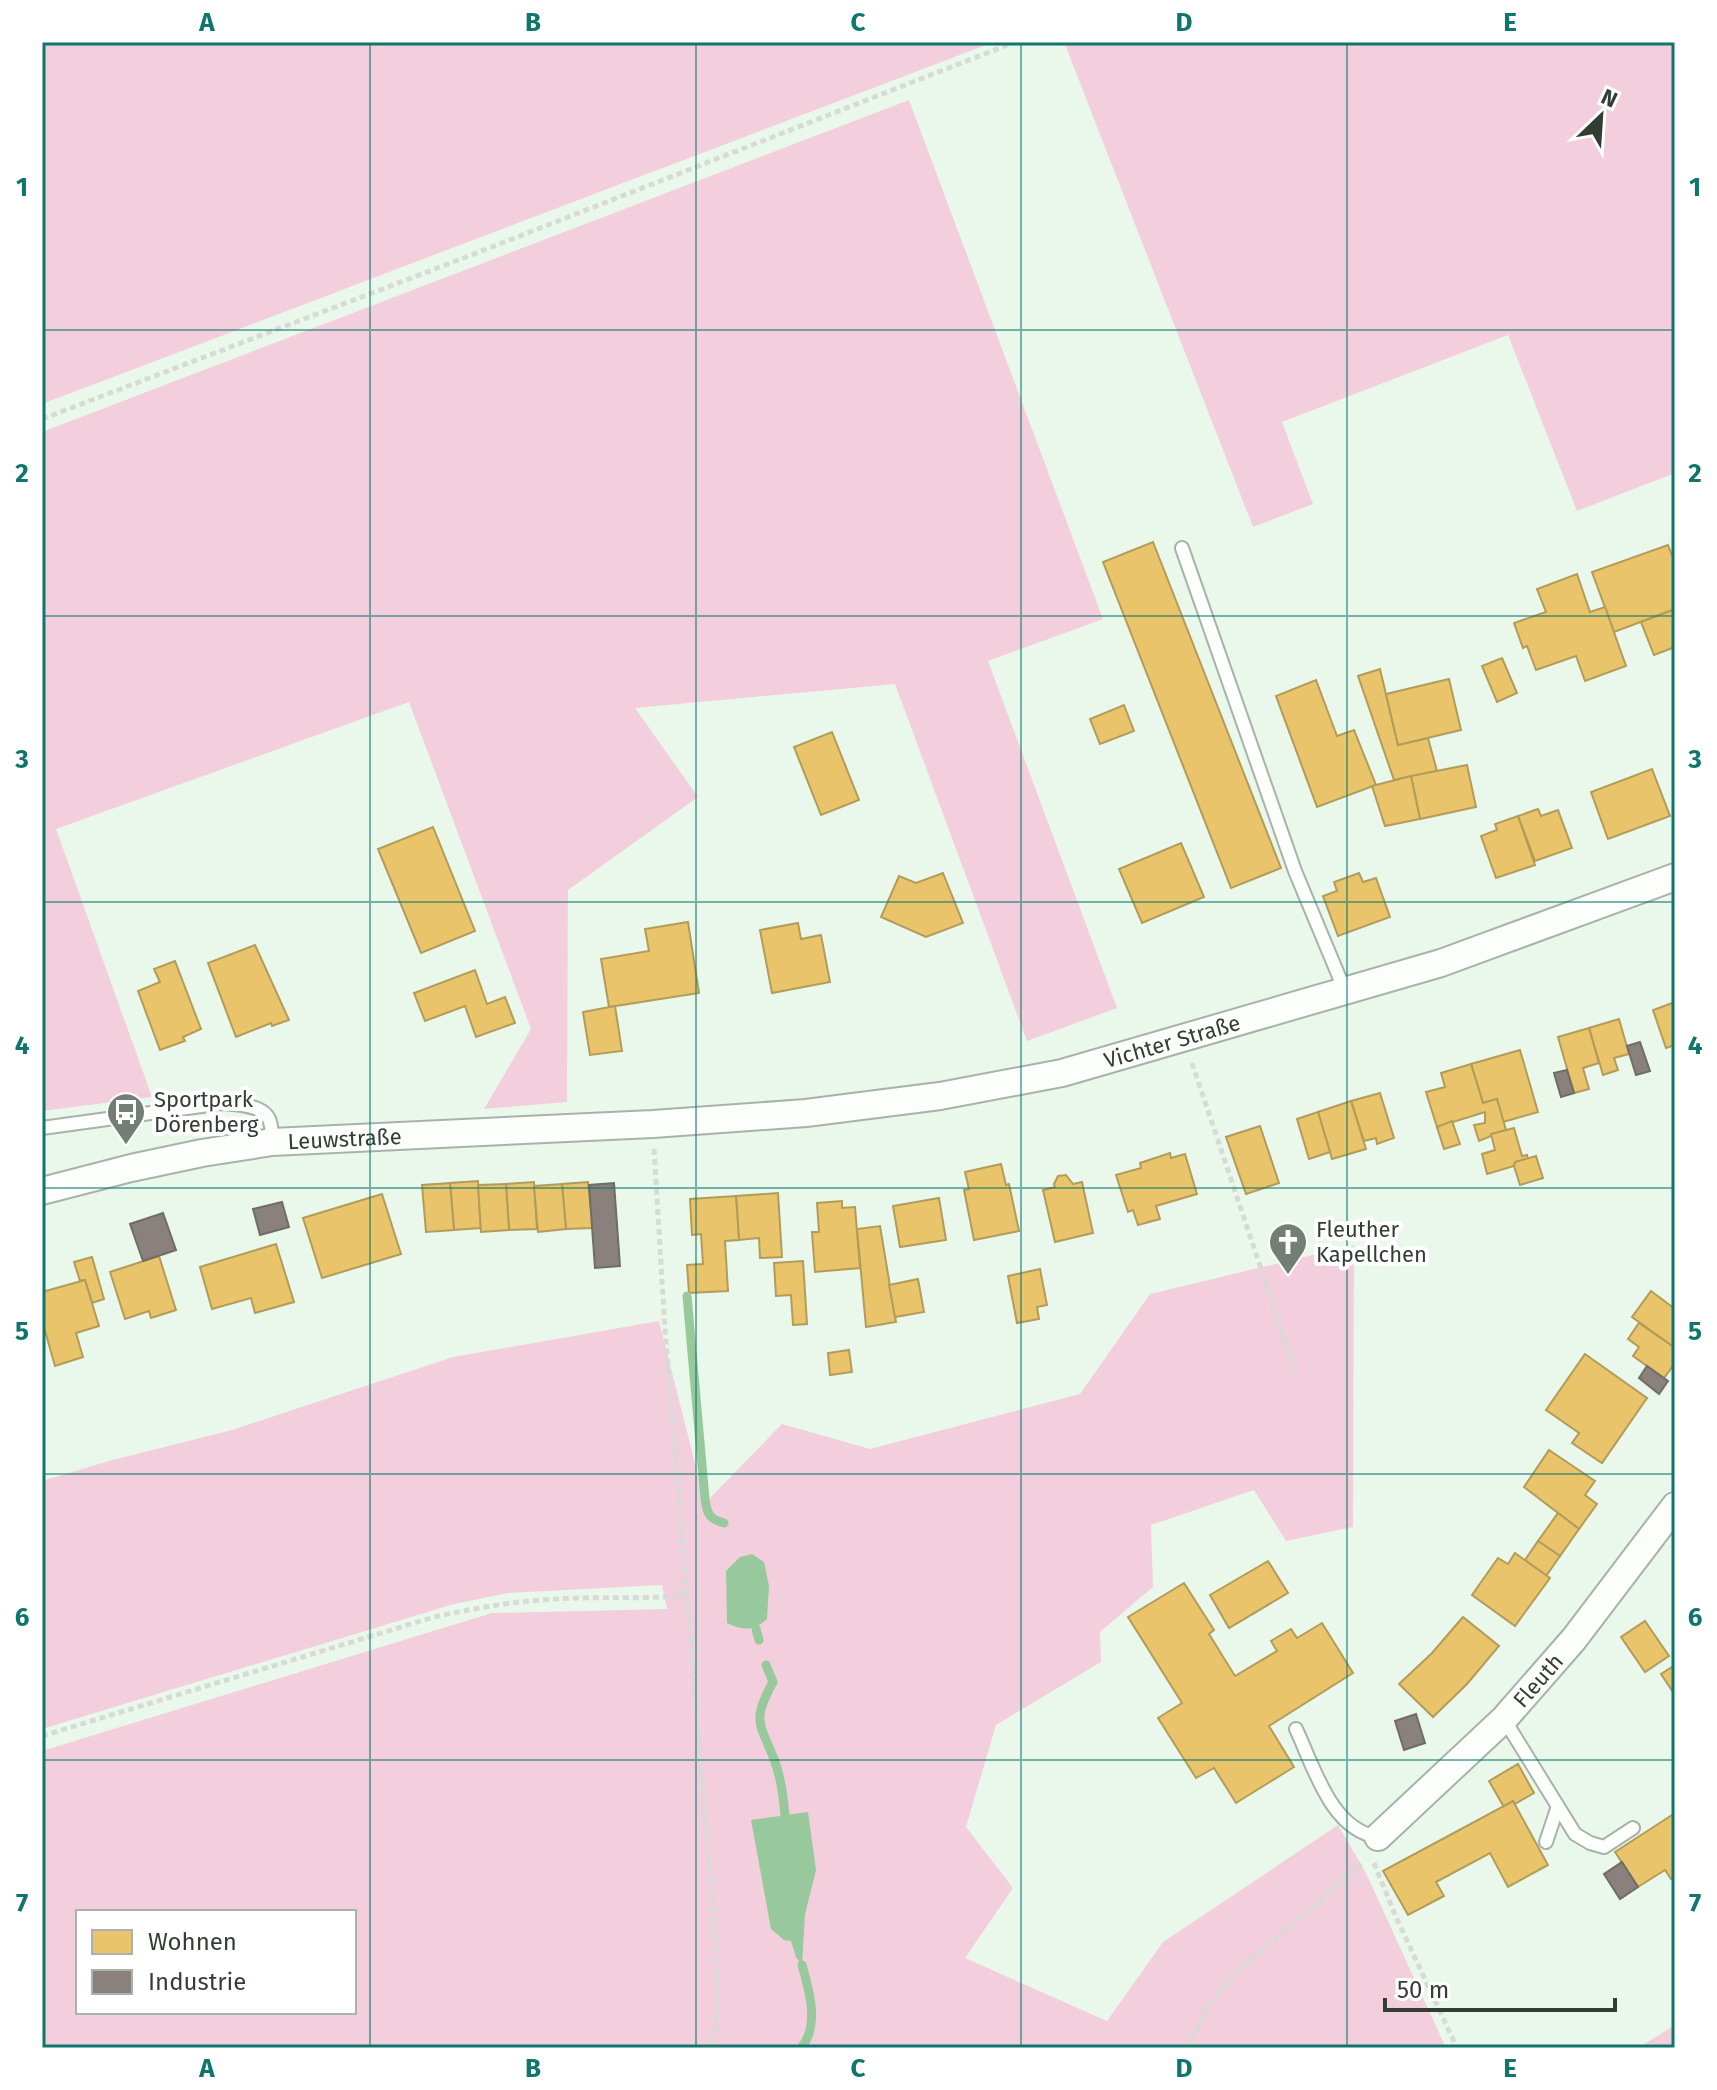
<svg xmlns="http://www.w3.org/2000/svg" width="1717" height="2090" viewBox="0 0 1717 2090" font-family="'Fira Sans',sans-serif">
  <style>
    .green { fill: #f3cfde; fill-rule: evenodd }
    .water { fill: #97c99d }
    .homes { fill: #e9c46a; stroke: #b29c5a; stroke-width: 2 }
    .industry { fill: #8a817c; stroke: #706d66; stroke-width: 2 }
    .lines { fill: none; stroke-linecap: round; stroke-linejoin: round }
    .stream { stroke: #97c99d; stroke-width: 9 }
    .lane-casing { stroke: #a7b3a8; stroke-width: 16 }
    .street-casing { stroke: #a7b3a8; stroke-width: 30 }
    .path { stroke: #d7dbd7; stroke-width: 5; stroke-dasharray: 6 4; stroke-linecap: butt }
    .lane { stroke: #fcfefc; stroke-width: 12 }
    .street { stroke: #fcfefc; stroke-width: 26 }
    .grid { fill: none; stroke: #0f766e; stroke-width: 2; stroke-opacity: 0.55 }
    .labels { text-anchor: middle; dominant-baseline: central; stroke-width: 8; stroke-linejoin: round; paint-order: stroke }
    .street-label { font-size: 22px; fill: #333d34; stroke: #fff }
    .poi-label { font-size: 22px; fill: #333d34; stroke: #fff; text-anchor: start }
    .neatline { fill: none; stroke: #0f766e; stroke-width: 3 }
    .grid-label { font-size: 26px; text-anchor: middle; font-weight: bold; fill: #0f766e }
  </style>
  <rect width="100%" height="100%" fill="#eaf8eb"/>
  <g class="green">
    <path d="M42,42H994L42,404Z"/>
    <path d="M1064,42H1675V473L1577,511L1508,335L1282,422L1313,504L1253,527Z"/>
    <path d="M909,100L1103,619L988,661L1117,1008L1027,1041L895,684L635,708L698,797L568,890L567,1102L484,1109L531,1029L409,702L56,829L152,1097L42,1111V432Z"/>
    <path d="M1354,1245L1353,1527L1286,1541L1254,1490L1151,1525L1153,1587L1100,1632L1101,1662L996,1725L966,1827L1013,1888L965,1958L1107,2021L1163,1942L1338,1825L1366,1873L1446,2048H42V1751L492,1613L667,1609L662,1585L508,1593L454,1604L42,1729V1481L109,1461L232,1430L453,1357L659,1321L705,1503L782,1424L870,1449L1080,1394L1150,1294ZM78,1912H354V2012H78Z"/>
    <path d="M1675,2025V2048H1638Z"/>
  </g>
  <g class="water">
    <path d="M752,1554L764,1562L769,1586L767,1619C753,1631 744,1631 727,1623L726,1571L740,1557Z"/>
    <path d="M808,1812L816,1870L805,1914L802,1965L796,1957L791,1941L784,1940L771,1929L751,1820Z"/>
  </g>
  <g class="homes">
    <path d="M1153,542L1281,868L1231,888L1103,562Z"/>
    <path d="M1668,545L1675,563V609L1614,632L1592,572Z"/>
    <path d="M1577,574L1590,612L1605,607L1626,666L1585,681L1576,656L1536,670L1527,646L1523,648L1514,623L1546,612L1537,589Z"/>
    <path d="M1675,609V647L1654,655L1641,622Z"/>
    <path d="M1502,658L1517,693L1497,702L1482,666Z"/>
    <path d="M1380,669L1398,745L1428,738L1437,771L1394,780L1358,676Z"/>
    <path d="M1449,679L1461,730L1398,745L1386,694Z"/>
    <path d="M1316,680L1337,736L1354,730L1376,785L1317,807L1276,696Z"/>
    <path d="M1124,705L1134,731L1100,744L1090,719Z"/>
    <path d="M832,732L859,800L821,815L794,747Z"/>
    <path d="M1467,765L1476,807L1420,819L1411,776Z"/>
    <path d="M1652,769L1670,816L1608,839L1591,792Z"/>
    <path d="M1411,776L1420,819L1385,826L1372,786Z"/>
    <path d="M1538,809L1541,816L1558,810L1572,848L1535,861L1518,816Z"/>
    <path d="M1518,816L1535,865L1496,878L1481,836L1497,830L1495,824Z"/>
    <path d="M433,827L475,931L421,953L378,849Z"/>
    <path d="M1181,843L1204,897L1142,923L1119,869Z"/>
    <path d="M943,873L963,923L926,937L881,917L899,876L916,883Z"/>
    <path d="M1359,873L1363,882L1376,878L1390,917L1338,936L1323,896L1337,891L1334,882Z"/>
    <path d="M688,922L699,993L609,1007L601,959L649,951L645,929Z"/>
    <path d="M798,923L801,939L821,935L830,982L772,993L760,930Z"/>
    <path d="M255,945L289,1020L272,1026L271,1023L236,1037L208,963Z"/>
    <path d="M175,961L201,1029L183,1037L185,1041L160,1050L138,991L160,982L154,969Z"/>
    <path d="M475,970L487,1004L505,997L515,1023L476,1037L465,1006L425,1021L414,993Z"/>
    <path d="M1675,1002V1045L1666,1048L1653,1010Z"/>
    <path d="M615,1006L622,1051L590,1055L583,1012Z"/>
    <path d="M1619,1019L1629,1054L1614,1058L1618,1070L1603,1075L1589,1028Z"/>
    <path d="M1589,1028L1599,1063L1583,1068L1589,1089L1574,1093L1558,1037Z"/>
    <path d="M1520,1050L1538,1112L1503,1122L1497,1099L1483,1103L1471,1064Z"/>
    <path d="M1471,1064L1483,1103L1497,1099L1506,1130L1479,1141L1474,1125L1485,1123V1112L1437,1127L1426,1092L1445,1087L1441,1073Z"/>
    <path d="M1380,1093L1394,1138L1377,1144L1376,1138L1364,1141L1351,1101Z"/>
    <path d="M1351,1101L1366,1149L1332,1159L1318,1112Z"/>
    <path d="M1318,1112L1330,1152L1309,1159L1297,1119Z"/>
    <path d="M1452,1121L1460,1144L1444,1149L1437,1127Z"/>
    <path d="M1260,1126L1279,1183L1246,1194L1226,1137Z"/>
    <path d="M1514,1128L1522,1156L1527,1155L1528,1159L1515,1162L1514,1166L1487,1174L1482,1154L1495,1150L1491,1134Z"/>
    <path d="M1170,1153L1171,1158L1185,1154L1197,1194L1156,1206L1160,1219L1138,1225L1133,1210L1128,1212L1116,1175L1141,1168L1140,1163Z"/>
    <path d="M1536,1156L1543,1178L1520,1185L1514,1166L1515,1162Z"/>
    <path d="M1001,1164L1006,1185L1009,1184L1019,1231L974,1240L964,1190L969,1189L965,1172Z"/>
    <path d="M1066,1175L1073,1184L1082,1182L1093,1233L1055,1242L1043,1190L1055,1187L1054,1184L1058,1176Z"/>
    <path d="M478,1181L481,1228L454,1230L450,1183Z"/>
    <path d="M534,1182L537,1229L509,1230L506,1184Z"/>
    <path d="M588,1182L593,1228L566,1229L562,1184Z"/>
    <path d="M450,1183L454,1230L426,1232L422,1185Z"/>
    <path d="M506,1184L509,1230L481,1232L478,1185Z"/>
    <path d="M562,1184L566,1229L538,1232L534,1186Z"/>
    <path d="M778,1193L782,1257L760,1258L759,1238L739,1240L736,1196Z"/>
    <path d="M382,1194L401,1254L322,1278L303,1218Z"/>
    <path d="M736,1196L739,1240L725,1241L728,1291L689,1293L687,1265L703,1264L701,1234L692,1235L690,1199Z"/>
    <path d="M939,1198L946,1240L900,1247L893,1206Z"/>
    <path d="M842,1201V1208L855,1207L860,1268L815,1272L812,1232H819L817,1203Z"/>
    <path d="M880,1226L896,1322L866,1327L857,1229Z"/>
    <path d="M276,1244L294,1302L255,1313L251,1298L212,1309L200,1267Z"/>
    <path d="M159,1256L176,1310L151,1318L149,1311L125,1319L110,1272Z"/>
    <path d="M92,1257L104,1299L92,1303L85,1280L80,1281L74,1262Z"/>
    <path d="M803,1261L807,1324L793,1325L791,1295L776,1296L774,1263Z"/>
    <path d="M1040,1269L1047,1305L1037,1307L1039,1319L1017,1323L1008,1276Z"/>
    <path d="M918,1279L924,1312L895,1317L889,1285Z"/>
    <path d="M85,1280L99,1326L76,1333L83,1357L55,1366L42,1320V1292Z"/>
    <path d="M1651,1291L1675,1309V1348L1632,1317Z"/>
    <path d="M1639,1323L1675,1348V1363L1664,1378L1633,1356L1639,1347L1628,1339Z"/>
    <path d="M849,1350L852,1372L830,1375L828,1353Z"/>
    <path d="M1585,1354L1647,1398L1602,1463L1572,1443L1579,1433L1546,1410Z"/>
    <path d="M1549,1450L1595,1481L1585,1495L1597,1504L1579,1529L1524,1487Z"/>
    <path d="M1558,1513L1579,1529L1560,1556L1538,1541Z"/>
    <path d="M1538,1541L1560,1556L1546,1576L1525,1560Z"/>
    <path d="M1515,1553L1550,1578L1515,1626L1472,1595L1498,1558L1508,1564Z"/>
    <path d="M1268,1561L1288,1593L1229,1628L1210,1595Z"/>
    <path d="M1184,1583L1214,1630L1209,1634L1235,1676L1277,1651L1271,1641L1291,1629L1297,1638L1322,1623L1353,1673L1269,1726L1294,1767L1236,1803L1214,1768L1196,1778L1158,1718L1182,1703L1128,1617Z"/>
    <path d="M1463,1617L1499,1646L1467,1684L1433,1717L1399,1684L1432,1653Z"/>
    <path d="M1645,1621L1669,1656L1645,1672L1621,1637Z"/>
    <path d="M1675,1665V1695L1661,1674Z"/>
    <path d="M1518,1764L1534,1793L1515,1804L1513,1801L1504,1807L1489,1781Z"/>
    <path d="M1513,1801L1548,1865L1508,1887L1490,1853L1436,1882L1444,1896L1408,1915L1383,1871Z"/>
    <path d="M1675,1813V1877L1671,1879L1665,1870L1638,1887L1615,1852Z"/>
  </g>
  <g class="industry">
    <path d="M1640,1042L1650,1071L1636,1075L1627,1046Z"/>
    <path d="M1567,1070L1574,1093L1561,1097L1554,1073Z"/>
    <path d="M614,1183L620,1266L595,1268L589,1185Z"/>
    <path d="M282,1202L289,1227L260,1235L253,1209Z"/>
    <path d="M163,1213L176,1250L143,1261L130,1224Z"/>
    <path d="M1647,1366L1668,1381L1659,1394L1639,1378Z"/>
    <path d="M1416,1714L1425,1743L1404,1750L1395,1721Z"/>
    <path d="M1622,1862L1638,1887L1620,1899L1604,1874Z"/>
  </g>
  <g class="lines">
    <g class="stream">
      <path d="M687,1296L705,1499C707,1514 709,1519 724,1523"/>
      <path d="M756,1629L759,1640"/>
      <path d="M766,1665L773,1682C752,1720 759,1722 774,1759C781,1777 783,1796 785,1815"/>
      <path d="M801,2048C820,2026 809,1989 802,1965"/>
    </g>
    <g class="lane-casing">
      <g id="lane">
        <path d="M1182,548L1295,871L1345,991"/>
        <path d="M42,1128L223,1103C237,1104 266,1105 270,1122C272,1128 272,1136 272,1142"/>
        <path d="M1504,1719L1575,1834L1590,1843L1604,1847L1633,1828"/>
        <path d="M1296,1729C1314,1767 1331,1830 1378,1837"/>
        <path d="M1546,1842L1557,1809"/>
      </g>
    </g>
    <g class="street-casing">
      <g id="street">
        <path id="s1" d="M42,1191L131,1168L202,1153L272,1142L653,1124L806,1113L940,1096L1062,1073L1441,963L1675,877"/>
        <path id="s2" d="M1378,1837L1504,1719L1574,1639L1675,1506"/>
      </g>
    </g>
    <g class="path">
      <path d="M42,419L461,259L1015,42"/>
      <path d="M1192,1063L1296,1373"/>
      <path d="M654,1149L665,1330L715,1939C716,1974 721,2013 711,2048"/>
      <path d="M42,1736L434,1617C475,1608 515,1601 556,1599C600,1596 643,1600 686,1595"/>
      <path d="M1374,1863L1396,1917L1457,2048"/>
      <path d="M1188,2048L1205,2010L1230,1979L1364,1861"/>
    </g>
    <use href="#lane" class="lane"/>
    <use href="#street" class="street"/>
  </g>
  <path class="grid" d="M370,42V2048M696,42V2048M1021,42V2048M1347,42V2048M42,330H1675M42,616H1675M42,902H1675M42,1188H1675M42,1474H1675M42,1760H1675"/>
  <defs>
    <g id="bus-pin" transform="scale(2)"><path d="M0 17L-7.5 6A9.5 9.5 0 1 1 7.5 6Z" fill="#737e74" stroke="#fff"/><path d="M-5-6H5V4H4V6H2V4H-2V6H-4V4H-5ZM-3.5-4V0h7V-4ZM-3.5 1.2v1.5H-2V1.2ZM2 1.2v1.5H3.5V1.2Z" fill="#fff"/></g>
    <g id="church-pin" transform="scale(2)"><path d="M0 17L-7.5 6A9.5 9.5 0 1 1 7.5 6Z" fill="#737e74" stroke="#fff"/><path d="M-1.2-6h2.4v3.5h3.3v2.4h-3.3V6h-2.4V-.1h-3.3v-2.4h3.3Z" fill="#fff"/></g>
  </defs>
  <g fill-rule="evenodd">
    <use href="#bus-pin" x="126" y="1112"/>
    <use href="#church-pin" x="1288" y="1242"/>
  </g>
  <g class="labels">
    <g class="street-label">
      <text stroke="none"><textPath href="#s1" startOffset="1144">Vichter Straße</textPath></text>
      <text stroke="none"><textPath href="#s1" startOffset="308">Leuwstraße</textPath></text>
      <text stroke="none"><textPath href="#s2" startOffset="224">Fleuth</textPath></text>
    </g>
    <g class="poi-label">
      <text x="154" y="1099">Sportpark<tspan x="154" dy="25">Dörenberg</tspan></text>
      <text x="1316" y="1229">Fleuther<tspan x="1316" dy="25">Kapellchen</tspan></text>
    </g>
  </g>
  <rect width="1717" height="2090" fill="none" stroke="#ffffff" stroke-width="88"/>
  <rect x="76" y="1910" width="280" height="104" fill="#ffffff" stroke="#adb1ae" stroke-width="2"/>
  <rect x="92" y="1930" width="40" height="24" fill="#e9c46a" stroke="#adb1ae" stroke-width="2"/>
  <text x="148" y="1950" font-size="24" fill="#333d34">Wohnen</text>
  <rect x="92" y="1970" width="40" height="24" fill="#8a817c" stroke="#adb1ae" stroke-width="2"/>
  <text x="148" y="1990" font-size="24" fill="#333d34">Industrie</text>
  <g transform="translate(1601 116) rotate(25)" stroke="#ffffff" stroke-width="6" paint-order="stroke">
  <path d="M0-6L14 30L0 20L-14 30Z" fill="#333d34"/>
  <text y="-12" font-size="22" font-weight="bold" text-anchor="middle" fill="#333d34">N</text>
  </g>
  <path d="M1385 1998v12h230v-12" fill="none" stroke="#333d34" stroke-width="4"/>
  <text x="1397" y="1998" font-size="24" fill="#333d34" stroke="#ffffff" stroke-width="6" paint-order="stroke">50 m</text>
  <rect x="44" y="44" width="1629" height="2002" class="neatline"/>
  <g class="grid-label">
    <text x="207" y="31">A</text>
    <text x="533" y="31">B</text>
    <text x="858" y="31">C</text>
    <text x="1184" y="31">D</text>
    <text x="1510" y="31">E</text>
    <text x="22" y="196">1</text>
    <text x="1695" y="196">1</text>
    <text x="22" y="482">2</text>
    <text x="1695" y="482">2</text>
    <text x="22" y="768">3</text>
    <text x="1695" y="768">3</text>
    <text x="22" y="1054">4</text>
    <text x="1695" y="1054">4</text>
    <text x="22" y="1340">5</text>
    <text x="1695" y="1340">5</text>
    <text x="22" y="1626">6</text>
    <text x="1695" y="1626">6</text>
    <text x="22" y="1912">7</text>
    <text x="1695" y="1912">7</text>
    <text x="207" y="2077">A</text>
    <text x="533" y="2077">B</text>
    <text x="858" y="2077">C</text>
    <text x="1184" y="2077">D</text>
    <text x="1510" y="2077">E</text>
  </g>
</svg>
